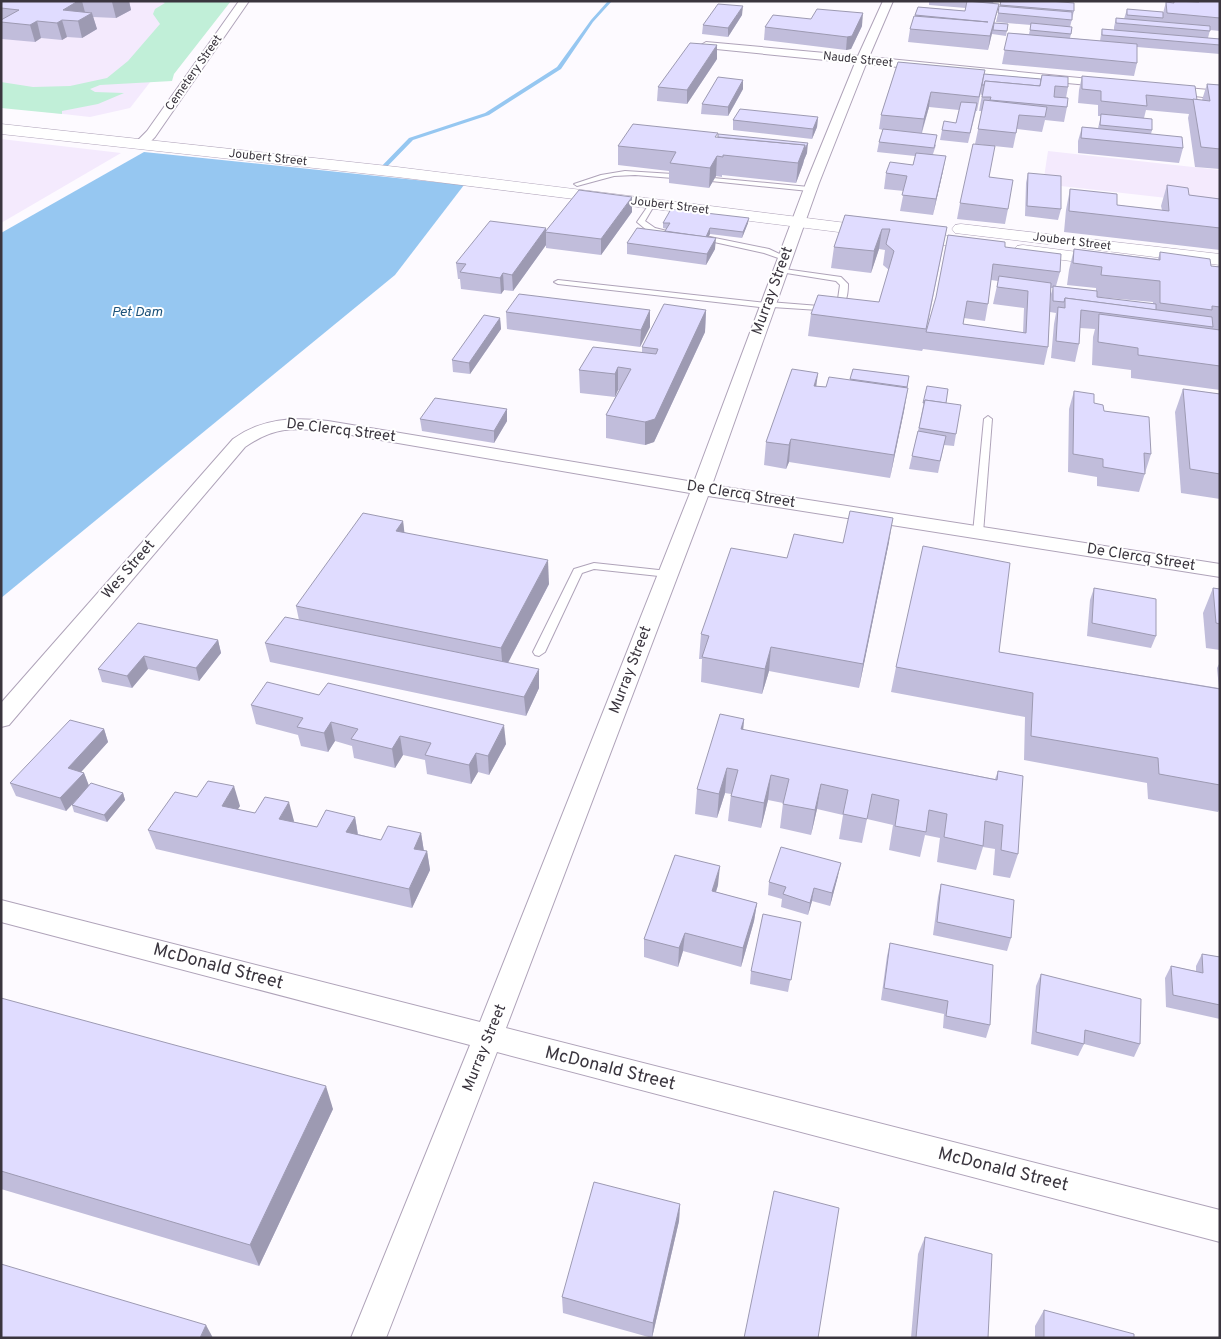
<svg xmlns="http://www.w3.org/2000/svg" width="1221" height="1339" viewBox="0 0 1221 1339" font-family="Overpass,sans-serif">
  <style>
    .built { fill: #f4eafd }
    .green { fill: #c1efd8 }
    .water { fill: #96c7f1 }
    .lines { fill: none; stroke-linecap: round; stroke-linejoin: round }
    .stream { fill: #96c7f1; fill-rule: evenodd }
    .service-casing { stroke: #afa3b9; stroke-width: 2 }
    .minor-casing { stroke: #afa3b9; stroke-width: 2 }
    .trunk-casing { stroke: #afa3b9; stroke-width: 1 }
    .service { fill: #fff; fill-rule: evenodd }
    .minor { fill: #fff; fill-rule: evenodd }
    .trunk { fill: #fff; fill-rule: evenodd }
    .wall { fill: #c1bddb; fill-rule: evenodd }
    .shaded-wall { fill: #9d9ab2 }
    .building { fill: #e0dcff; stroke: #9d9ab2 }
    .labels { text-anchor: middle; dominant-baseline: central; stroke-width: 4; stroke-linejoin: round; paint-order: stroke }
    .far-street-label { font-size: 12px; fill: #3a353e; stroke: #fff }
    .far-water-label { font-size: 14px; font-style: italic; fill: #1d537b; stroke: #fff }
    .street-label { font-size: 15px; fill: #3a353e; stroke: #fff }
    .near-street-label { font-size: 18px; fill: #3a353e; stroke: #fff }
  </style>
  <rect width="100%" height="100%" fill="#fdfaff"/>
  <g class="built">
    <path d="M1,1H213L130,108L90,117L1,107Z"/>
    <path d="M1,139L121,153L1,223Z"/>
    <path d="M1048,151L1220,170V204L1043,184Z"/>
  </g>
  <path class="green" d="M161,1H231L174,74L172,81L100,85L90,89L95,92L124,93L98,104L62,111V114L1,108V82L33,87L70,86L107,78L128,61L160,24L153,14L155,9L165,3Z"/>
  <path class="water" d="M144,152L464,185L395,275L1,598V233Z"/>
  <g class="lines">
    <path class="stream" d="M608,1H612L593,22L561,69L489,115L413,140L379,175H375V173L409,138L485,113L557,67L591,20Z"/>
    <g class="service-casing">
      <g id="service">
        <path d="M625,171L673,174L676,176L673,178L635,175L614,176L577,186L574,184L601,175Z"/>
        <path d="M713,178L809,187L812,189L809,191L711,181V179Z"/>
        <path d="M652,202L655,204L645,221L655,228L667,231V235L649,232L637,222L650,203Z"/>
        <path d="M705,236L769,249L788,258L784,260L764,253L705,240Z"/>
        <path d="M777,268L841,277L848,284C848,296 846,307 834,311L772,307L768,308L558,284L554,282L558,280L766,303L769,302L832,307L838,299L840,285L836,281L780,272L776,270Z"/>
        <path d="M988,416L992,419L983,533L978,536L973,533L984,419Z"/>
        <path d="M594,563L668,571L673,574L668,577L594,569L582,573L545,652L539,656L535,655L533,652L573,571L574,569Z"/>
      </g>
    </g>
    <g class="minor-casing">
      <g id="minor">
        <path d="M239,1H249L155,137L145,147H135L134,144L147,131Z"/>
        <path d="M883,1H893L869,57L1110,81L1116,84L1110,87L866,64L819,183L712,485L1220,564V577L708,496L506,1028L1220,1210V1242L497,1052L386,1338H351L470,1045L1,922V900L480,1022L690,493L328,431C294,428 275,426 245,447L9,725L1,727V703L233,439C263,418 292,417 328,421L694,482L806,183L855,63L706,48L701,45L706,42L858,56Z"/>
        <path d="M1165,86L1220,91V99L1161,92V88Z"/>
      </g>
    </g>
    <g class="trunk-casing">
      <g id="trunk">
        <path d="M1,124L397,167L983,240L989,241L992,245L989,249L983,250L397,177L1,134Z"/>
        <path d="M961,224L1047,234L1053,235L1056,239L1053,243L1047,244L955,233L952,229L955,225Z"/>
        <path d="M1088,239L1220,254V265L1082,248L1079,244L1082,240Z"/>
        <path d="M1023,245L1109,256L1115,257L1118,261L1115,265L1109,266L1017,254L1014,250L1017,246Z"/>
      </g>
    </g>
    <use href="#service" class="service"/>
    <use href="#minor" class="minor"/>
    <use href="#trunk" class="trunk"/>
  </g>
  <g class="wall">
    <path d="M1,1H129L131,10L116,18L93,17L97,29L82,38L67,37L62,40L41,38L35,42L2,39L1,35Z"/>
    <path d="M929,1H994L993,3L999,4L994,23L1008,24L1006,36L992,34L994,26L988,50L908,42L910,29L918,7L965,11L966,8L929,5Z"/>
    <path d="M1001,1H1064L1057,2L1074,11L1070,27L1071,34L1070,38L1100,41L1102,29L1114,30V27L1116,18L1124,19L1127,9L1163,13L1166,2L1173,3L1174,1L1198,2V1H1220V31L1210,30L1208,38L1220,39V54L1137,47V63L1134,76L1002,64L1008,33L1029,34L1031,25L996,22Z"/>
    <path d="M742,15L728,37L702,34L703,25Z"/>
    <path d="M862,26L851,49L846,50L764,40L765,27Z"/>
    <path d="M717,59L687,104L657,101L658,87Z"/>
    <path d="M898,62L984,74L1041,79L1042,75L1068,87L1066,98L1067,107L1064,122L1045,120L1042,132L1017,129L1013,148L975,144L982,111H979L982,95L980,94L981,91L977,111H976L968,143L940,140L942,130L956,123L959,110L929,107L922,133L936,145L933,154L943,171L933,215L900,211L904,191L884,189L886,173L913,165L915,156L877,152L879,142L883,130L879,129L881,115Z"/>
    <path d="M1082,76L1202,100L1207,84L1220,85V169L1195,167L1188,118L1189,114L1146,110L1144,118L1152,130L1151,134L1183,148L1179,163L1078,153V141L1082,127L1098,128L1101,116H1098V105L1078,103L1079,90Z"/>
    <path d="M743,80V89L728,116L701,114L702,104Z"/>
    <path d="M818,117L817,127L812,139L733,130V120Z"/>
    <path d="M618,146L807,153L804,160L803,164L796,183L722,175V177L716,176L709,188L669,183V171L618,165Z"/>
    <path d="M1028,173L1061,209L1058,220L1025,216L1026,183Z"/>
    <path d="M1167,185L1189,195L1220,199V250L1064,232L1066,210L1070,189L1117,205L1162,210L1161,206Z"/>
    <path d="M960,203L1008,209L1005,224L957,219Z"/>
    <path d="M632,212L601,255L546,248V245L513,291L504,290L501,294L461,289L460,279H458L456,263L546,228V231Z"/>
    <path d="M845,215L947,227L927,328L1005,247L1060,272L1056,286L1096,291V288L1067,285L1069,270L1074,249L1158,259L1160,252L1211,266L1220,267V390L1131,378V370L1092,365L1093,337L1095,329L1080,328L1079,344L1075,362L1051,358L1054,324L1056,313L1050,312V297L1053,288H1051L1048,347L1044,365L923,349L922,351L808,336L811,314L879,302L889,270L883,265L885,250L879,249L871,273L831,268L834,247ZM991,280L998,281L993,304L1024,308L1023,333L963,324L964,318L985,321L988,304ZM1097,297L1153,302V304Z"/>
    <path d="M663,223H748L742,238L710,234L708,237L715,249L706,265L627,254V243L665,231L667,229L663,228Z"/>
    <path d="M706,310L705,332L654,442L645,445L606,438V415L619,390H618L615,397L580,393L579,370L642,352V347Z"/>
    <path d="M506,312L650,327L640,347L507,329Z"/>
    <path d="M500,318L501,329L470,374L453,372L452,360Z"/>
    <path d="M853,369L909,376L904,411L890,478L789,462L786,469L764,465L766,442L816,386L826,387L850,380Z"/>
    <path d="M927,386L946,403L956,434L954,446L944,445L938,473L909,469L912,456L918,431Z"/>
    <path d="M1183,389L1220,394V499L1181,493L1175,412Z"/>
    <path d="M1074,391L1094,403L1151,454L1139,492L1097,486V477L1068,472L1069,409Z"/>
    <path d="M507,409V421L494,443L422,431L420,419Z"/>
    <path d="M403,521L404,532L549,584L508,663L539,688L526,716L270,662L265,643L299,620L296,606Z"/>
    <path d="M889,542L859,688L769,671L762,694L701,682L702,659H699L701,634L787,558L843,543Z"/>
    <path d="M1094,588L1156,636L1151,648L1087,636L1090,600Z"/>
    <path d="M1213,588L1220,589V650L1206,648L1203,613Z"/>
    <path d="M138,623L218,640L221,653L199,681L148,669L132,688L102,682L98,669Z"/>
    <path d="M999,652L1219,688L1217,668L1220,662V808L1218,812L1148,799L1147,783L1024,760L1025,717L891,692L896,667Z"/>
    <path d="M251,705L506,744L489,775L478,772L471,784L427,774L425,760L403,755L395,768L354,758L352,746L335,741L328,752L301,746L298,735L256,724Z"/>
    <path d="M744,719L743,730L995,779L998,771L1018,854L1010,878L993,875L995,849L983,847L976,870L937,862L940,838L925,835L920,857L889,850L893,825L867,819L862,843L839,839L843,815L817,809L811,835L780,828L783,803L768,800L761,828L728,821L731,794L725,793L717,818L695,814L697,789Z"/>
    <path d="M104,729L108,742L81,772L84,773L89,786L123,793L125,800L107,822L74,812L72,805L89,786L66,811L16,796L10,783Z"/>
    <path d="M240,806L237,809L317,827L355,817L358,834L381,840L421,833L424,851H427L430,870L412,908L156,849L148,830Z"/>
    <path d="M838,876L830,906L812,901L808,915L781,907L782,899L768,895L769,882Z"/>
    <path d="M941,884L1011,938L1007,951L933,935L938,897Z"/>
    <path d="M718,885L716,892L757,903L754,921L741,967L683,951L678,967L644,957V939Z"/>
    <path d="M801,922L788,992L750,984L751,971Z"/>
    <path d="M890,943L990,1025L986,1038L943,1028L944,1014L881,1000L887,956Z"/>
    <path d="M1202,954L1220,957V1019L1166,1007L1165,978L1171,966L1196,971V966Z"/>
    <path d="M1041,974L1140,1044L1134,1057L1084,1044L1078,1056L1031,1044L1036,986Z"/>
    <path d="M1,998L333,1109L259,1266L1,1189Z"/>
    <path d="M680,1204L679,1221L652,1338L563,1313L562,1297Z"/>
    <path d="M925,1237L988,1338H911L918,1254Z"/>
    <path d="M1044,1310L1134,1338H1035V1326Z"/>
  </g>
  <g class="shaded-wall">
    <path d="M78,1H82L86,16L63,10Z"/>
    <path d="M113,1H129L131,10L116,18L112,2Z"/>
    <path d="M999,4L996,16L988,50L990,36Z"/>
    <path d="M743,6L742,15L728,37V28Z"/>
    <path d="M92,13L97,29L82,38L78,21Z"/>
    <path d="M863,13L862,26L851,49L846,50L847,37Z"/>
    <path d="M62,20L67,37L62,40L57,23Z"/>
    <path d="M37,21L41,38L35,42L30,25Z"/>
    <path d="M717,45V59L687,104V90Z"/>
    <path d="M743,80V89L728,116V107Z"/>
    <path d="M931,92L929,107L921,134L924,119Z"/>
    <path d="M818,117L817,127L812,139L813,129Z"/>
    <path d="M808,143L807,153L804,160L803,164L796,183L798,163L805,145Z"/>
    <path d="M717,156L716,176L709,188L710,168Z"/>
    <path d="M946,156L943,171L933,215L936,199Z"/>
    <path d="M632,197V212L601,255V239Z"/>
    <path d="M749,218L748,223L742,238L743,232Z"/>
    <path d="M546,228V245L513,291L512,275Z"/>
    <path d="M710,228V234L703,247L704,242Z"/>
    <path d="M882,229L879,249L871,273L874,251Z"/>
    <path d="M716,238L715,249L706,265L707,254Z"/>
    <path d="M503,273L504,290L501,294L500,278Z"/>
    <path d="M650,310V327L640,347L641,330Z"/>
    <path d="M706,310L705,332L654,442L645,445V422Z"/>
    <path d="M500,318L501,329L470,374L469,363Z"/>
    <path d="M618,367V390L615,397V374Z"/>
    <path d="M818,373L815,396L814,386Z"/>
    <path d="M908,388L904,411L890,478L894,455Z"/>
    <path d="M507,409V421L494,443V431Z"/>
    <path d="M791,439L789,462L786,469L789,445Z"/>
    <path d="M893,518L889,542L859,688L863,664Z"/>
    <path d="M403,521L406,545L396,531Z"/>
    <path d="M548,560L549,584L503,672L501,648Z"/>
    <path d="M218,640L221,653L199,681L196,668Z"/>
    <path d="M771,647L769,671L762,694L765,669Z"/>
    <path d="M144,656L148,669L132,688L127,676Z"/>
    <path d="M539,669V688L526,716L524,697Z"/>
    <path d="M744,719L742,743L741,729Z"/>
    <path d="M331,722L335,741L328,752L324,733Z"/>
    <path d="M504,725L506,744L489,775L488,756Z"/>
    <path d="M104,729L108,742L73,781L68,768Z"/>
    <path d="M400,736L403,755L395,768L392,749Z"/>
    <path d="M476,753L478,772L471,784L469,765Z"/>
    <path d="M727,768L725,793L717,818L719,794Z"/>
    <path d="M84,773L89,786L66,811L60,798Z"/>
    <path d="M771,775L768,800L761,828L764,803Z"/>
    <path d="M821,784L817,809L811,835L815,810Z"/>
    <path d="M234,786L240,806L228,825L222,806Z"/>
    <path d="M123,793L125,800L107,822L104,815Z"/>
    <path d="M289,802L294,821L284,838L279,819Z"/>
    <path d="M355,817L358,836L346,832Z"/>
    <path d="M421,833L424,852L414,849Z"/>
    <path d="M427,851L430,870L412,908L409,889Z"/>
    <path d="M841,863L838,876L830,906L832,893Z"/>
    <path d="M720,866L718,885L710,910L712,891Z"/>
    <path d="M814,888L812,901L808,915L810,903Z"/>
    <path d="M757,903L754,921L741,967L743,948Z"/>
    <path d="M685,933L683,951L678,967L679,948Z"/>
    <path d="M326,1086L333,1109L259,1266L250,1245Z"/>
    <path d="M680,1204L679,1221L652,1338L653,1323Z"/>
    <path d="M206,1325L213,1338H200Z"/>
  </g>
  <g class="building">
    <path d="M1,1H78L63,10L92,13L78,21L62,20L57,23L37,21L30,25L1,22V20L19,10L1,8Z"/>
    <path d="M967,1L999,4L990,36L910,29L914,16L988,22L915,15L918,7L965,11Z"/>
    <path d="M1001,1H1050L1074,3V11L1000,5Z"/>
    <path d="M1174,1L1199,2V1H1220V18L1167,13L1166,2L1174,3Z"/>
    <path d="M718,4L743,6L728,28L703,25Z"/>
    <path d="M999,6L1072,12V20L998,13Z"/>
    <path d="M817,9L863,13L852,36L847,37L765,27L773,15L811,19Z"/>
    <path d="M1127,9L1163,12V18L1127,15Z"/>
    <path d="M1116,18L1210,26V31L1116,23Z"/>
    <path d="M994,23L1008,24L1007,31L993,30Z"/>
    <path d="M1031,23L1072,27L1071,34L1030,30Z"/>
    <path d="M1102,29L1220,39V45L1102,35Z"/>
    <path d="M1008,33L1137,44V63L1004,50Z"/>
    <path d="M690,43L717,45L687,90L658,87Z"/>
    <path d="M898,62L985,70L979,97L931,92L924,119L881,115Z"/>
    <path d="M984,74L1041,79L1040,86L985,81L984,85H982Z"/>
    <path d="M1042,75L1068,77V87L1055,86L1054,97L1068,98L1067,107L990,100L991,97H982L985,81L1040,86Z"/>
    <path d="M1082,76L1195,86L1197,100L1146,95L1147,106L1101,101V91L1082,89Z"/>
    <path d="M718,77L743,80L728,107L702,104Z"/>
    <path d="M1207,84L1220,85V149L1201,147L1193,99L1210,101Z"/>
    <path d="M984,100L1047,107L1045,117L1019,115L1016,133L978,129Z"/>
    <path d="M961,102L977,103L970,133L942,130L944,121L956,123Z"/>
    <path d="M740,109L818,117L813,129L733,120Z"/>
    <path d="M1101,114L1152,119V130L1100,125Z"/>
    <path d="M633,124L718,133L715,137L805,145L798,163L723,155V157L717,156L710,168L670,163L676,152L618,146Z"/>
    <path d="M1082,127L1182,137L1183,148L1081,138Z"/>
    <path d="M883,129L937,135L934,148L879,142Z"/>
    <path d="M718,134L808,143L805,149V145L718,137Z"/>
    <path d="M973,144L995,146L989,177L1013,180L1008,209L960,203Z"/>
    <path d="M916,153L946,156L936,199L902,195L907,176L886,173L890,162L913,165Z"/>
    <path d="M1028,173L1061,176V209L1027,206Z"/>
    <path d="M1167,185L1188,188L1189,195L1220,199V228L1069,211L1070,189L1117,194V205L1169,211Z"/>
    <path d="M579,190L632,197L601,239L545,232Z"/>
    <path d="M671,209L749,218L743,232L710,228L706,237L665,231L670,223H663Z"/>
    <path d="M845,215L947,227L926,329L811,314L818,295L879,302L894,251L886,244L890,229H882L874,251L834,247Z"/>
    <path d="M490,221L546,228L512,275L503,273L500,278L460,272L466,264L456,263Z"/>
    <path d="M637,228L716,238L707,254L627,243Z"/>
    <path d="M948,235L1005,242V247L1061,254L1060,272L993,264L988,304L967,301L963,324L1026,333L1028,291L997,287L999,276L1051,283L1048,347L926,332L936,297Z"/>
    <path d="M1074,249L1160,260V252L1210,259L1211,266L1220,267V307L1212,306V310L1160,303V281L1101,275L1102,267L1073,263Z"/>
    <path d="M1053,286L1097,291V297L1156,304V310L1065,298L1064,302L1053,301Z"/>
    <path d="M519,294L650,310L641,330L506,312Z"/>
    <path d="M1065,298L1212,317L1213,327L1081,310L1079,344L1056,341L1058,307L1065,308Z"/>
    <path d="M664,304L706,310L655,419L645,422L606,415L631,369L618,367L615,374L579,370L593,347L656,354L658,349L642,347Z"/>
    <path d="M1099,314L1220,330V366L1138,355V348L1098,342Z"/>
    <path d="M484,315L500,318L469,363L452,360Z"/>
    <path d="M792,369L818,373L814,386L826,387L829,377L908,388L894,455L791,439L789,445L766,442Z"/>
    <path d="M853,369L909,376L907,387L850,379Z"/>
    <path d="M927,386L948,389L946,403L925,400L924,403H923Z"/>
    <path d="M1183,389L1220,394V474L1190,469Z"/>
    <path d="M1074,391L1094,394V403L1103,405L1104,411L1149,417L1151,454L1144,453L1145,474L1103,467V459L1073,454Z"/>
    <path d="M435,398L507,409L494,431L420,419Z"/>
    <path d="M925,400L961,405L956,434L919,428Z"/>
    <path d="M918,431L946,436L940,461L912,456Z"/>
    <path d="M850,511L893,518L863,664L771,647L765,669L702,657L709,636L701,634L731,548L787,558L794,534L843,543Z"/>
    <path d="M363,513L403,521L396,531L548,560L501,648L296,606Z"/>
    <path d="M923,546L1010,563L999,652L1220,689V785L1159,774L1158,758L1031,736L1033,693L896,667Z"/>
    <path d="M1094,588L1156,599V636L1092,623Z"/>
    <path d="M1213,588L1220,589V624L1216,623Z"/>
    <path d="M285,617L539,669L524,697L265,643Z"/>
    <path d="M138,623L218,640L196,668L144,656L127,676L98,669Z"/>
    <path d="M267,682L319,695L328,683L504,725L488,756L476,753L469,765L425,755L431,743L400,736L392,749L351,739L358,729L331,722L324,733L297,727L303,718L251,705Z"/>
    <path d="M720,714L744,719L741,729L997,780L998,771L1023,776L1018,854L1001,850L1003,825L985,821L983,846L944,837L947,814L929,810L926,832L895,826L899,800L872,794L867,819L843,814L848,790L821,784L815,810L783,804L789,779L771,775L764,803L731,796L738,770L727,768L719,794L697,789Z"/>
    <path d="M70,720L104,729L68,768L84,773L60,798L10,783Z"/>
    <path d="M208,781L234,786L222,806L255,813L265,797L289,802L279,819L317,827L326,810L355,817L346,832L381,840L388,826L421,833L414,849L427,851L409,889L148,830L175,792L197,797Z"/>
    <path d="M91,783L123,793L104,815L72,805Z"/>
    <path d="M781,847L841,863L832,893L814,888L810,903L783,894L786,887L769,882Z"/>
    <path d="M675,855L720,866L712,891L757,903L743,948L685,933L679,948L644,939Z"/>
    <path d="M941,884L1014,900L1011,938L937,922Z"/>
    <path d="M763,914L801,922L791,980L751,971Z"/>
    <path d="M890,943L993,965L990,1025L946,1016L948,1001L884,988Z"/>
    <path d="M1202,954L1220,957V1005L1173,995L1171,966L1203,973Z"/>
    <path d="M1041,974L1141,999L1140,1044L1085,1030L1084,1044L1036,1032Z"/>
    <path d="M1,998L326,1086L250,1245L1,1171Z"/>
    <path d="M594,1182L680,1204L653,1323L562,1297Z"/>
    <path d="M774,1191L839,1208L818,1338H744Z"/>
    <path d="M925,1237L992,1254L988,1338H916Z"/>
    <path d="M1,1264L206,1325L200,1338H1Z"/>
    <path d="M1044,1310L1134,1334V1338H1044Z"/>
  </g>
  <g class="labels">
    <g class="far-street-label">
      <text transform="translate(858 60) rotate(6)">Naude Street</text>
      <text transform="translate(194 73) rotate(-55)">Cemetery Street</text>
      <text transform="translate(268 158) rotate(6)">Joubert Street</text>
      <text transform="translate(670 206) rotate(7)">Joubert Street</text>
      <text transform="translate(1072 242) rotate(7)">Joubert Street</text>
    </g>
    <g class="far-water-label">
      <text x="137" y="312">Pet Dam</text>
    </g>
    <g class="street-label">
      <text transform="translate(773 291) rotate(-70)">Murray Street</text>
      <text transform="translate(341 431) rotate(7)">De Clercq Street</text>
      <text transform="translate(741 495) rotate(9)">De Clercq Street</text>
      <text transform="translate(1141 558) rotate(9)">De Clercq Street</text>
      <text transform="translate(129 570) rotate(-49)">Wes Street</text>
      <text transform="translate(631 670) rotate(-69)">Murray Street</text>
      <text transform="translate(485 1048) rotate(-68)">Murray Street</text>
    </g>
    <g class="near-street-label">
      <text transform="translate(218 967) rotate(15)">McDonald Street</text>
      <text transform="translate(610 1069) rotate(14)">McDonald Street</text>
      <text transform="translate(1003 1170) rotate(14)">McDonald Street</text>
    </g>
  </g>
  <rect width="1221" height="1339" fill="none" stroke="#3a353e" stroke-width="5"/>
</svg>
